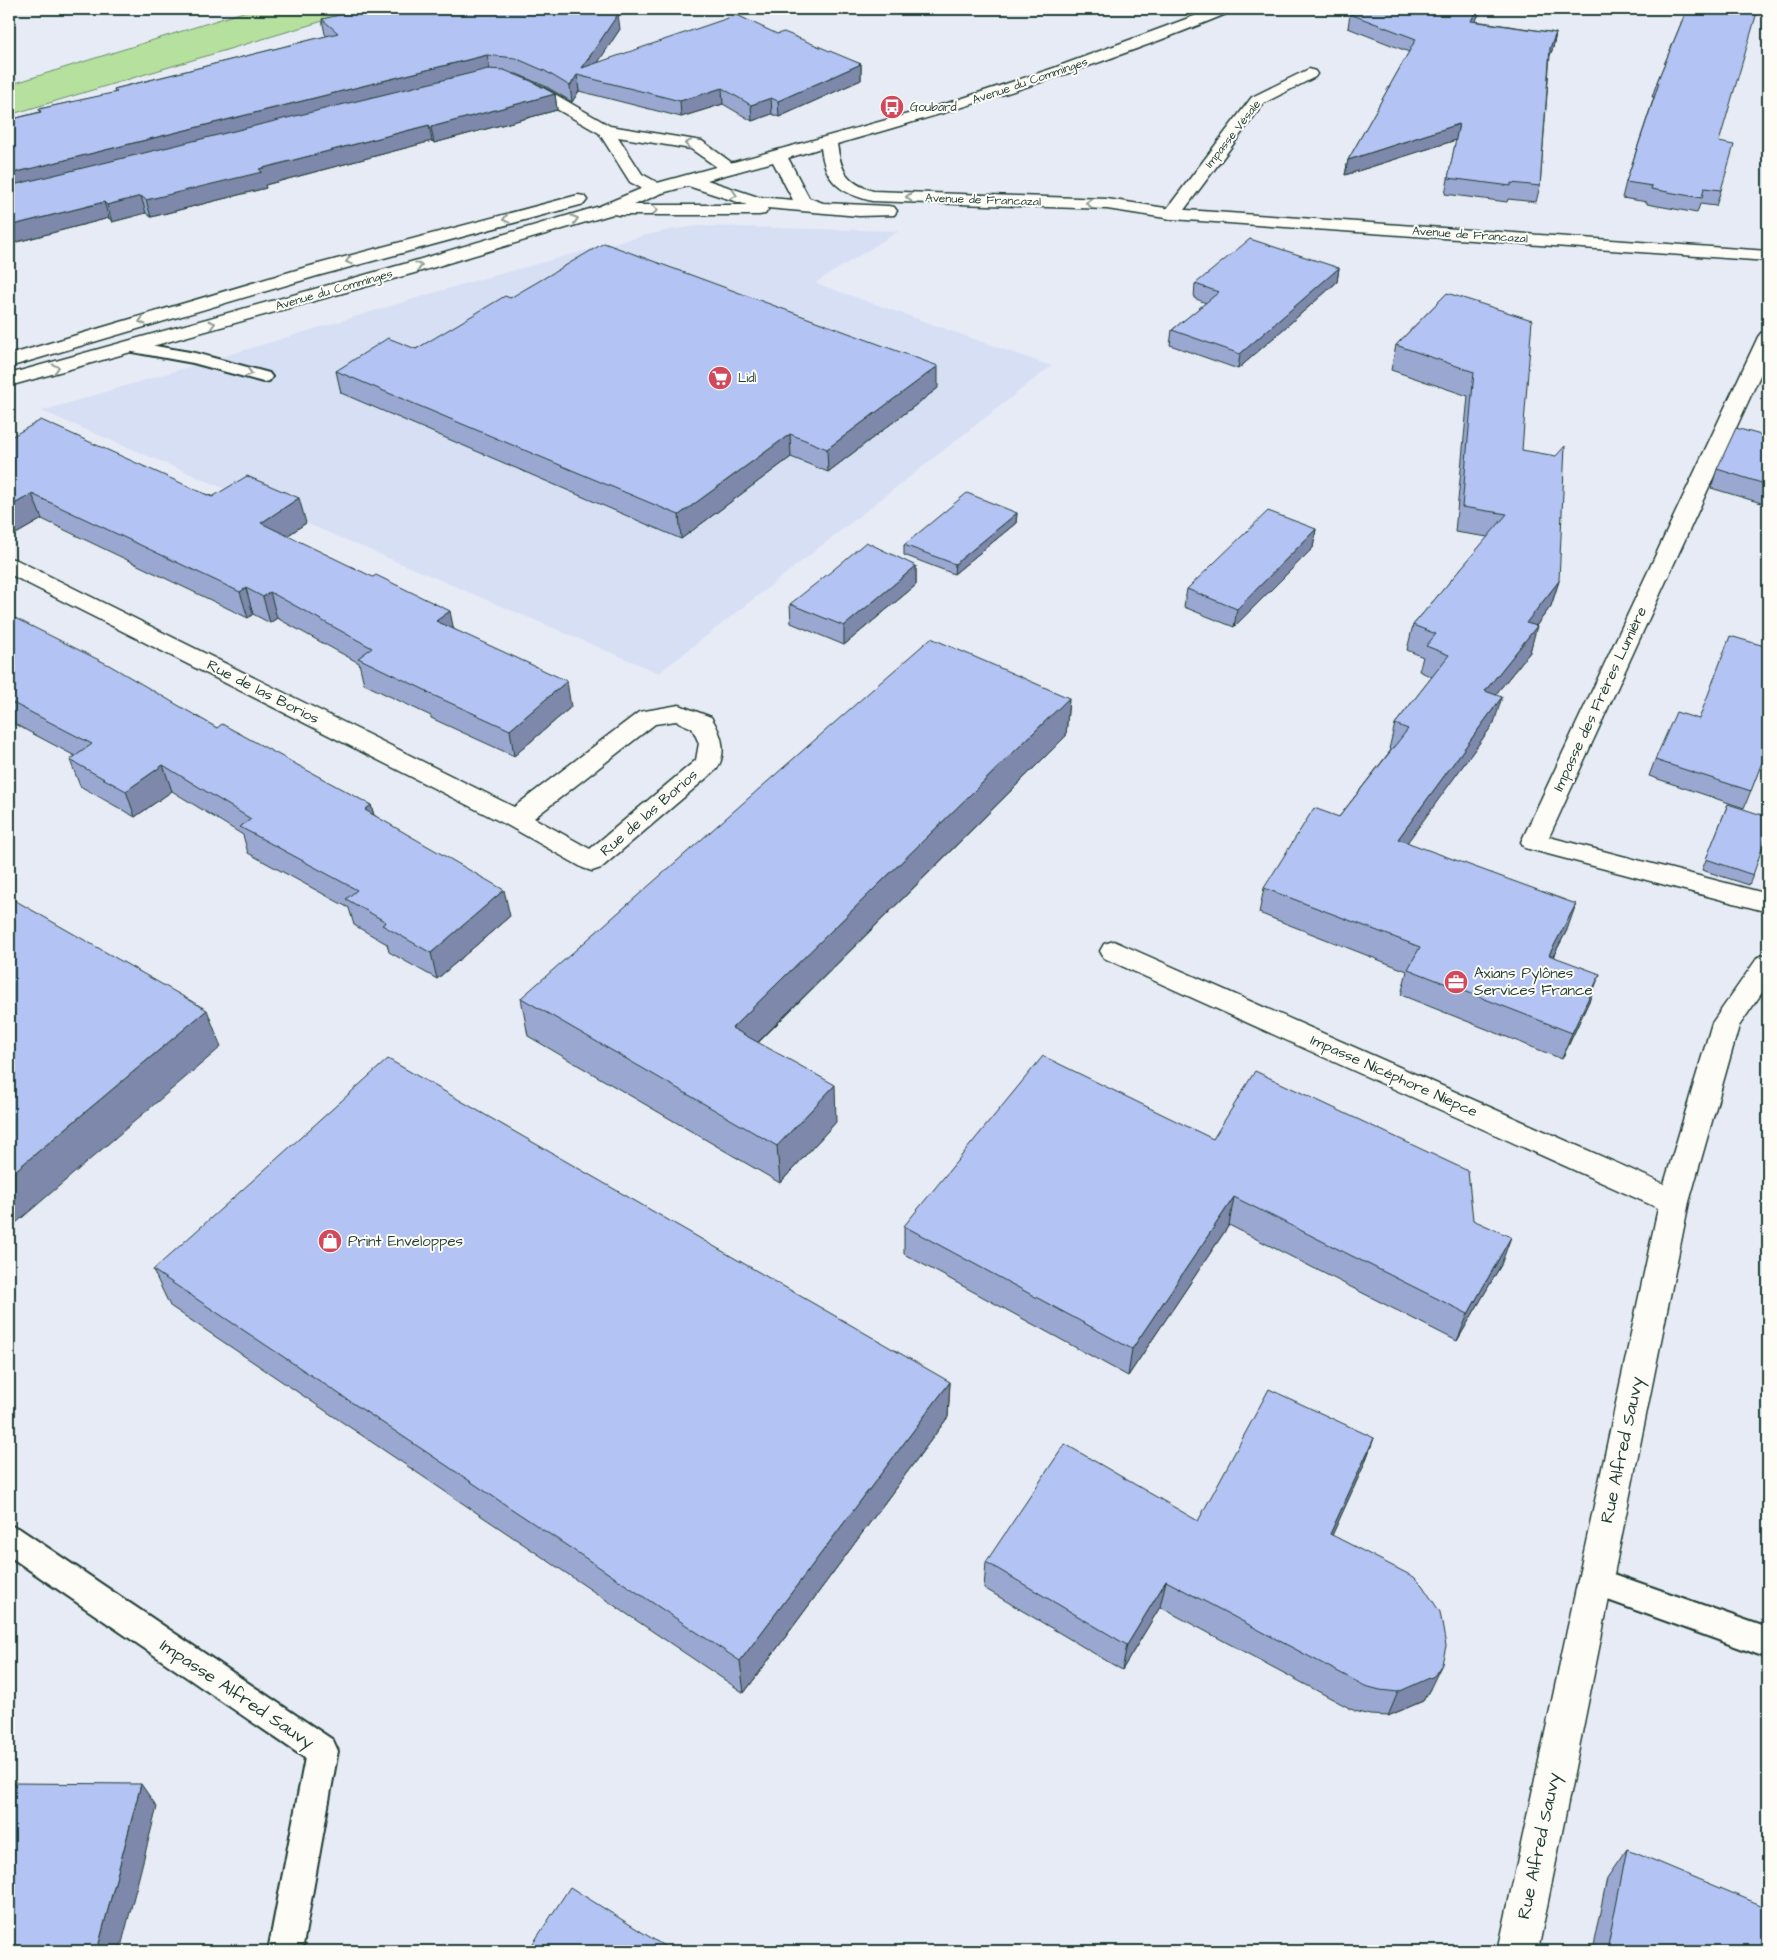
<svg xmlns="http://www.w3.org/2000/svg" width="1777" height="1960" viewBox="0 0 1777 1960" font-family="'Architects Daughter',sans-serif">
  <style>
    .built { fill: #d7dff5 }
    .green { fill: #b5e09e; stroke: #6a8e69 }
    .lines { fill: none; stroke-linecap: round; stroke-linejoin: round }
    .lane-casing { stroke: #1f3d34; stroke-width: 4 }
    .street-casing { stroke: #1f3d34; stroke-width: 3 }
    .secondary-casing { stroke: #1f3d34; stroke-width: 3 }
    .lane { fill: #fdfcf7; fill-rule: evenodd }
    .street { fill: #fdfcf7; fill-rule: evenodd }
    .secondary { fill: #fdfcf7; fill-rule: evenodd }
    .wall { fill: #9aa8d1; stroke: #1f3d34 }
    .shaded-wall { fill: #7d88aa; stroke: #1f3d34 }
    .building { fill: #b3c3f3; stroke: #1f3d34 }
    .oneway { stroke: #8e9c96 }
    .labels { text-anchor: middle; dominant-baseline: central; stroke-width: 4; stroke-linejoin: round; paint-order: stroke }
    .far-street-label { font-size: 12px; fill: #1f3d34; stroke: #fdfcf7 }
    .far-poi-label { font-size: 12px; fill: #1f3d34; stroke: #fdfcf7; text-anchor: start }
    .street-label { font-size: 15px; fill: #1f3d34; stroke: #fdfcf7 }
    .poi-label { font-size: 15px; fill: #1f3d34; stroke: #fdfcf7; text-anchor: start }
    .near-street-label { font-size: 18px; fill: #1f3d34; stroke: #fdfcf7 }
  </style>
  <rect width="100%" height="100%" fill="#e7ebf6"/>
  <filter id="ink" filterUnits="userSpaceOnUse"><feTurbulence type="fractalNoise" baseFrequency=".02" numOctaves="2"/><feDisplacementMap in="SourceGraphic" scale="10" xChannelSelector="R" yChannelSelector="G"/><feConvolveMatrix kernelMatrix="1 2 1 2 8 2 1 2 1" color-interpolation-filters="sRGB"/></filter>
  <g filter="url(#ink)">
    <path class="built" d="M700,226L899,231L815,283L1051,366L659,673L42,411L460,285L609,244L669,230Z"/>
    <path class="green" d="M253,9H363L9,115V85Z"/>
    <g class="lines">
      <g class="lane-casing">
        <g id="lane">
          <path d="M133,342L195,353L269,373L272,377L269,381L263,382L193,363L127,351L125,347L127,343Z"/>
          <path d="M9,1525L20,1529L333,1740L338,1751L302,1951H268L305,1758L9,1556Z"/>
          <path d="M1594,1567L1768,1628V1658L1583,1591L1579,1581L1583,1571Z"/>
        </g>
      </g>
      <g class="street-casing">
        <g id="street">
          <path d="M1309,69L1315,71L1317,74L1315,77L1264,103L1178,218L1172,219L1166,218L1163,214L1166,210L1252,97Z"/>
          <path d="M522,78L546,89L610,126L702,141L739,168L736,172L730,173L724,172L691,149L618,137L642,174L662,185L665,189L662,193L656,194L650,193L630,182L599,133L516,86L514,83L516,80Z"/>
          <path d="M1768,331V358L1549,837L1768,894V912L1525,848L1521,842L1758,337L1761,333Z"/>
          <path d="M9,558L17,560L514,807L639,712L679,705L711,717C721,733 728,751 717,769L601,868L592,871L583,868L507,825L9,574ZM676,721L692,728L699,743L696,760L590,849L534,818L655,724Z"/>
          <path d="M1114,941L1664,1184L1712,1023L1758,957L1768,954V984L1739,1026L1689,1202L1538,1951H1498L1658,1208L1104,958L1100,951L1104,944Z"/>
        </g>
      </g>
      <g class="secondary-casing">
        <g id="secondary">
          <path d="M1213,9H1234L1231,12C1103,65 971,106 837,144C841,171 846,182 873,191L1107,199L1172,209L1768,251V261L1172,219L1107,209L872,201C840,193 825,182 821,148L788,158L809,198L823,203L888,206L894,207L897,211L894,215L859,216L767,208L768,210L765,214L759,215H619L613,214L418,272L9,386V374L404,264L600,206L650,185L948,103L1054,68ZM773,162L793,200L758,197L707,180ZM688,186L747,205H634L662,193Z"/>
          <path d="M578,195L584,196L587,200L584,204L317,276L9,367V355L303,268Z"/>
        </g>
      </g>
      <use href="#lane" class="lane"/>
      <use href="#street" class="street"/>
      <use href="#secondary" class="secondary"/>
    </g>
    <g class="wall">
      <path d="M1482,9L1475,21L1556,33L1553,48L1550,55L1540,186L1536,202L1508,199L1507,202L1445,194L1456,140L1345,175L1348,160L1409,52L1348,28L1350,14Z"/>
      <path d="M1687,9L1719,142L1721,190L1716,206L1700,204L1697,213L1647,204V202L1622,198L1626,182L1654,97H1652L1657,82Z"/>
      <path d="M563,10L620,29L597,63L777,34L861,64V80L779,117L772,114L752,121L723,104L681,117L579,91L572,102L547,87L517,74H514L555,94L557,110L434,143L432,141L265,185L266,188L151,217L146,213L112,222L109,218L9,244V120L40,112L39,109L115,93L114,89L327,36L325,34L322,19Z"/>
      <path d="M1339,268L1337,282L1238,369L1170,345L1172,330L1206,303L1194,298L1195,284Z"/>
      <path d="M1447,293L1522,450L1559,581L1551,606L1536,626L1530,652L1495,695L1494,723L1407,842L1567,930L1553,957L1590,999L1562,1059L1401,995L1407,971L1259,913L1264,888L1339,817L1391,750L1389,749L1395,724L1432,677L1419,671L1423,657L1407,650L1413,625L1488,537L1455,532L1468,396L1391,370L1396,345Z"/>
      <path d="M510,298L938,388L828,472L791,457L681,539L341,393L336,371L416,349Z"/>
      <path d="M1768,437V505L1711,488L1717,469Z"/>
      <path d="M9,438L306,523L287,536L454,629L571,707L514,756L431,718V716L364,684L359,663L277,618L270,623L253,614L248,618L42,519L9,538Z"/>
      <path d="M1017,513L1016,523L954,574L904,555V545Z"/>
      <path d="M1316,529L1313,548L1234,627L1184,607L1187,589Z"/>
      <path d="M916,566V585L844,645L791,623L790,604Z"/>
      <path d="M9,615L217,728L371,805L374,815L510,916L437,979L389,952L387,944L354,925L349,908L248,853L243,835L172,791L135,817L80,786L70,760L75,756L9,721Z"/>
      <path d="M1069,698L1066,736L758,1043L836,1122L780,1183L528,1036L521,998Z"/>
      <path d="M1768,747L1744,808L1649,776L1655,760Z"/>
      <path d="M1728,804L1753,875L1749,885L1702,870Z"/>
      <path d="M1213,1139L1473,1220L1501,1265L1457,1341L1229,1225L1128,1376L904,1254V1226Z"/>
      <path d="M153,1270L950,1382L948,1417L744,1693L170,1306Z"/>
      <path d="M1374,1438L1364,1465L1332,1535L1430,1689L1423,1701L1388,1716L1370,1715L1355,1711L1160,1607L1122,1670L984,1588L986,1562L1198,1521Z"/>
      <path d="M1627,1849L1768,1951H1592L1607,1878Z"/>
    </g>
    <g class="shaded-wall">
      <path d="M1477,9H1482L1468,35L1471,21Z"/>
      <path d="M618,14L620,29L588,78L582,68Z"/>
      <path d="M1556,33L1553,48L1547,63L1550,48Z"/>
      <path d="M487,55L490,71L9,192V174Z"/>
      <path d="M861,64V80L779,117L778,101Z"/>
      <path d="M577,75L579,91L572,102L570,86Z"/>
      <path d="M722,88L723,104L681,117L680,101Z"/>
      <path d="M555,94L557,110L434,143L431,127Z"/>
      <path d="M771,98L772,114L752,121L751,105Z"/>
      <path d="M1459,124L1456,140L1345,175L1348,160Z"/>
      <path d="M429,125L432,141L265,185L266,188L151,217L146,200L259,169Z"/>
      <path d="M141,196L146,213L112,222L107,205Z"/>
      <path d="M104,202L109,218L9,244V226Z"/>
      <path d="M1339,268L1337,282L1238,369L1240,354Z"/>
      <path d="M938,366V388L828,472L827,449Z"/>
      <path d="M790,434L791,457L681,539L679,515Z"/>
      <path d="M32,494L42,519L9,538V507Z"/>
      <path d="M299,498L306,523L268,549L261,523Z"/>
      <path d="M1017,513L1016,523L954,574L955,564Z"/>
      <path d="M1316,529L1313,548L1234,627L1237,609Z"/>
      <path d="M916,566V585L844,645V626Z"/>
      <path d="M1559,581L1551,606L1519,648L1526,623Z"/>
      <path d="M246,588L253,614L248,618L240,592Z"/>
      <path d="M270,592L277,618L270,623L263,597Z"/>
      <path d="M450,611L455,636L436,621Z"/>
      <path d="M1537,626L1530,652L1478,716L1485,691Z"/>
      <path d="M567,681L571,707L514,756L510,730Z"/>
      <path d="M1502,697L1494,723L1391,865L1398,839Z"/>
      <path d="M1069,698L1066,736L735,1065L732,1028Z"/>
      <path d="M163,765L172,791L135,817L126,791Z"/>
      <path d="M371,805L378,831L365,810Z"/>
      <path d="M504,890L510,916L437,979L431,953Z"/>
      <path d="M1576,904L1567,930L1540,981L1549,955Z"/>
      <path d="M1600,974L1590,999L1562,1059L1572,1033Z"/>
      <path d="M207,1010L221,1047L9,1229V1176Z"/>
      <path d="M835,1085L836,1122L780,1183L777,1146Z"/>
      <path d="M1234,1197L1229,1225L1128,1376L1132,1349Z"/>
      <path d="M1511,1237L1501,1265L1457,1341L1468,1314Z"/>
      <path d="M950,1382L948,1417L744,1693L740,1661Z"/>
      <path d="M1374,1438L1364,1465L1321,1560L1330,1534Z"/>
      <path d="M1166,1581L1160,1607L1122,1670L1127,1645Z"/>
      <path d="M1442,1664L1430,1689L1423,1701L1388,1716L1398,1692Z"/>
      <path d="M141,1784L157,1807L120,1951H97Z"/>
    </g>
    <g class="building">
      <path d="M365,9H561L563,10L618,14L582,68L737,15L777,34L784,32L861,64L778,101L771,98L751,105L722,88L680,101L577,75L570,86L545,71L515,58L487,55L9,174V120L41,112L39,109L117,92L114,89L338,33L322,19Z"/>
      <path d="M1362,9H1477L1471,21L1556,33L1550,48L1540,186L1511,183V186L1448,178L1459,124L1348,160L1416,39L1350,14Z"/>
      <path d="M1687,9H1758L1719,142L1734,145L1721,190L1704,188L1702,198L1651,189L1652,186L1626,182L1659,83L1657,82Z"/>
      <path d="M488,69L504,70L531,81L555,94L431,127L429,125L259,169L262,172L146,200L141,196L107,205L104,202L9,226V186Z"/>
      <path d="M1250,239L1339,268L1240,354L1172,330L1219,292L1195,284Z"/>
      <path d="M604,243L938,366L827,449L790,434L679,515L336,371L388,338L416,349L505,296L510,298Z"/>
      <path d="M1447,293L1532,320L1522,450L1556,456L1565,446L1559,581L1526,623L1537,626L1485,691L1502,697L1398,839L1576,904L1549,955L1600,974L1572,1033L1408,969L1420,947L1264,888L1314,808L1339,817L1408,729L1395,724L1449,655L1426,646L1436,634L1413,625L1507,514L1462,507L1474,372L1396,345Z"/>
      <path d="M41,420L212,497L247,476L299,498L261,523L373,577L376,575L450,611L436,621L567,681L510,730L426,692L427,691L358,658L372,648L270,592L263,597L246,588L240,592L32,494L9,507V438Z"/>
      <path d="M1736,428L1768,437V485L1717,469Z"/>
      <path d="M967,493L1017,513L955,564L904,545Z"/>
      <path d="M1268,511L1316,529L1237,609L1187,589Z"/>
      <path d="M866,542L916,566L844,626L790,604L833,570Z"/>
      <path d="M9,615L109,665L217,728L222,724L371,805L365,810L504,890L431,953L382,925L386,922L346,899L357,890L240,827L251,819L163,765L126,791L70,760L92,744L9,701Z"/>
      <path d="M1730,636L1768,647V747L1751,791L1655,760L1676,712L1699,719Z"/>
      <path d="M931,638L1069,698L732,1028L835,1085L777,1146L521,998Z"/>
      <path d="M1728,804L1768,817V831L1753,875L1706,859Z"/>
      <path d="M9,897L207,1010L9,1176Z"/>
      <path d="M1043,1056L1213,1139L1255,1071L1468,1171L1473,1220L1511,1237L1468,1314L1234,1197L1132,1349L904,1226Z"/>
      <path d="M388,1059L950,1382L740,1661L153,1270Z"/>
      <path d="M1269,1389L1374,1438L1330,1534L1414,1577L1422,1585L1440,1612L1446,1646L1442,1664L1434,1676L1398,1692L1380,1690L1365,1686L1166,1581L1127,1645L986,1562L1065,1444L1198,1521Z"/>
      <path d="M9,1783L141,1784L97,1951H9Z"/>
      <path d="M1627,1849L1768,1908V1951H1607Z"/>
      <path d="M570,1887L672,1951H528Z"/>
    </g>
    <defs><path id="oneway-chevron" d="M-2-3.5L2.5 0L-2 3.5" fill="none" stroke-width="1.6" stroke-linecap="round" stroke-linejoin="round" transform="scale(1.25)"/></defs>
    <g class="oneway">
      <use href="#oneway-chevron" transform="translate(688 144) rotate(-170)"/>
      <use href="#oneway-chevron" transform="translate(734 195) rotate(18)"/>
      <use href="#oneway-chevron" transform="translate(909 197) rotate(-178)"/>
      <use href="#oneway-chevron" transform="translate(1089 203) rotate(-178)"/>
      <use href="#oneway-chevron" transform="translate(655 210) rotate(-1)"/>
      <use href="#oneway-chevron" transform="translate(506 219) rotate(165)"/>
      <use href="#oneway-chevron" transform="translate(575 219) rotate(-17)"/>
      <use href="#oneway-chevron" transform="translate(349 261) rotate(165)"/>
      <use href="#oneway-chevron" transform="translate(419 266) rotate(-17)"/>
      <use href="#oneway-chevron" transform="translate(142 321) rotate(164)"/>
      <use href="#oneway-chevron" transform="translate(212 324) rotate(-16)"/>
      <use href="#oneway-chevron" transform="translate(56 368) rotate(-15)"/>
      <use href="#oneway-chevron" transform="translate(249 373) rotate(16)"/>
    </g>
  </g>
  <defs>
    <g id="bus-disc" transform="scale(1.25)"><circle r="9.5" fill="#d1495b" stroke="#fdfcf7"/><path d="M-5-6H5V4H4V6H2V4H-2V6H-4V4H-5ZM-3.5-4V0h7V-4ZM-3.5 1.2v1.5H-2V1.2ZM2 1.2v1.5H3.5V1.2Z" fill="#fff"/></g>
    <g id="supermarket-disc" transform="scale(1.25)"><circle r="9.5" fill="#d1495b" stroke="#fdfcf7"/><path d="M-6-5.5h2.5l.6 2H6L4.5 2H-2.5L-4.4-4H-6ZM-1.5 3.2a1.3 1.3 0 1 0 .1 0ZM3 3.2a1.3 1.3 0 1 0 .1 0Z" fill="#fff"/></g>
    <g id="office-disc" transform="scale(1.25)"><circle r="9.5" fill="#d1495b" stroke="#fdfcf7"/><path d="M-6-3h4V-5.5h4V-3h4V5H-6ZM-1-4.5V-3h2v-1.5ZM-6 0V1H6V0Z" fill="#fff"/></g>
    <g id="shop-disc" transform="scale(1.25)"><circle r="9.5" fill="#d1495b" stroke="#fdfcf7"/><path d="M-5-2.5h2.3a2.7 3.5 0 0 1 5.4 0H5L5.5 6h-11ZM-1.5-2.5h3a1.5 2.3 0 0 0-3 0Z" fill="#fff"/></g>
  </defs>
  <g fill-rule="evenodd">
    <use href="#bus-disc" x="892" y="107"/>
    <use href="#supermarket-disc" x="720" y="378"/>
    <use href="#office-disc" x="1456" y="982"/>
    <use href="#shop-disc" x="330" y="1241"/>
  </g>
  <g class="labels">
    <g class="far-street-label">
      <text transform="translate(1030 81) rotate(-19)">Avenue du Comminges</text>
      <text transform="translate(1233 134) rotate(-52)">Impasse Vésale</text>
      <text transform="translate(983 200) rotate(2)">Avenue de Francazal</text>
      <text transform="translate(1470 235) rotate(4)">Avenue de Francazal</text>
      <text transform="translate(334 290) rotate(-16)">Avenue du Comminges</text>
    </g>
    <g class="far-poi-label">
      <text x="910" y="107">Goubard</text>
      <text x="738" y="378">Lidl</text>
    </g>
    <g class="street-label">
      <text transform="translate(263 692) rotate(27)">Rue de las Borios</text>
      <text transform="translate(1600 699) rotate(-65)">Impasse des Frères Lumière</text>
      <text transform="translate(649 813) rotate(-41)">Rue de las Borios</text>
      <text transform="translate(1394 1076) rotate(24)">Impasse Nicéphore Niepce</text>
    </g>
    <g class="poi-label">
      <text x="1474" y="973">Axians Pylônes<tspan x="1474" dy="17">Services France</tspan></text>
      <text x="348" y="1241">Print Enveloppes</text>
    </g>
    <g class="near-street-label">
      <text transform="translate(1622 1450) rotate(-78)">Rue Alfred Sauvy</text>
      <text transform="translate(237 1694) rotate(34)">Impasse Alfred Sauvy</text>
      <text transform="translate(1539 1846) rotate(-78)">Rue Alfred Sauvy</text>
    </g>
  </g>
  <rect width="1777" height="1960" fill="none" stroke="#fdfcf7" stroke-width="30"/>
  <rect x="15" y="15" width="1747" height="1930" fill="none" stroke="#1f3d34" stroke-width="2" filter="url(#ink)"/>
</svg>
